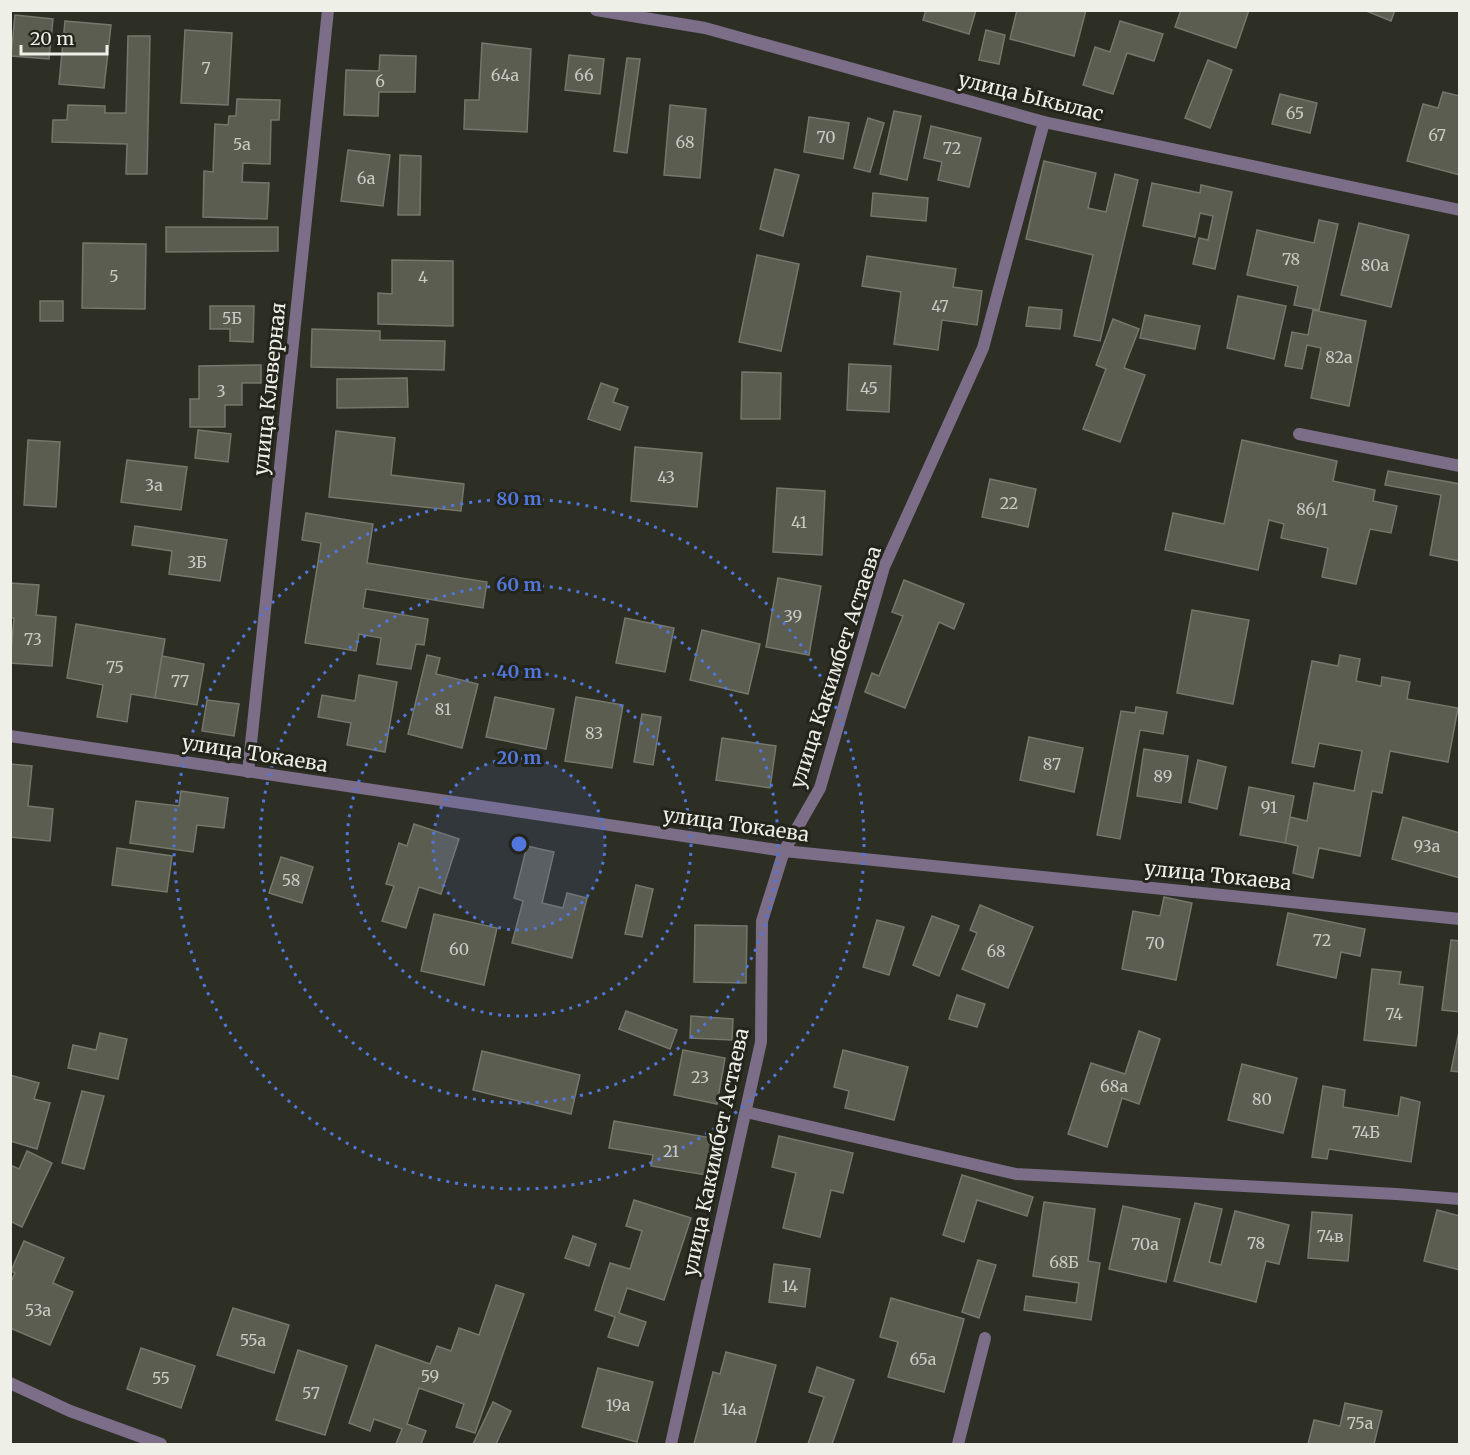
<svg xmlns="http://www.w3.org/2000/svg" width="1470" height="1455" viewBox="0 0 1470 1455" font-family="Merriweather,serif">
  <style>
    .building { fill: #5b5d51; stroke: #75776a; stroke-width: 1.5 }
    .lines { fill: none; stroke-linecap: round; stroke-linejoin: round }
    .service { stroke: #7c6e88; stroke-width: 12 }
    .minor { stroke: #7c6e88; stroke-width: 12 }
    .ring { fill: none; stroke: #5176dc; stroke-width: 3; stroke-dasharray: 3 6 }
    .labels { text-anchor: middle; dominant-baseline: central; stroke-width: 6; stroke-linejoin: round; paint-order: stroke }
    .number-label { font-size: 16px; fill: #c9cbc2 }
    .street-label { font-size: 20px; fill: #eef0e8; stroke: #24251a }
    .centre { fill: #5176dc; stroke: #24251a; stroke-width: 3 }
    .ring-label { font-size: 18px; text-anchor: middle; font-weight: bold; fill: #5176dc; stroke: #24251a; stroke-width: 6; stroke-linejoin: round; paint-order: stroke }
  </style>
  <rect width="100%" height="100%" fill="#2d2f24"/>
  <g class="building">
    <path d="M926,10H976L969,34L923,20Z"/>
    <path d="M1017,10H1086L1074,56L1010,39Z"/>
    <path d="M1181,10H1249L1236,48L1175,27Z"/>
    <path d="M1364,10H1395L1391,21Z"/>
    <path d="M15,15L53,19L49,59L11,56Z"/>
    <path d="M65,21L111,25L104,88L59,84Z"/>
    <path d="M1120,21L1163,34L1154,61L1127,53L1113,94L1083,85L1095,47L1110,52Z"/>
    <path d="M185,30L232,33L228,105L181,103Z"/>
    <path d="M986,30L1005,35L999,64L979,60Z"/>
    <path d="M128,36H150L147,174H126L127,144L52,142L53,120H67L68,105L105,106V113H126Z"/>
    <path d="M482,43L531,49L527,132L464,129L465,100H479Z"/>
    <path d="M380,55L416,56L415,92H379L378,116L344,115L346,70L379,71Z"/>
    <path d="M569,55L604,59L600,94L565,90Z"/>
    <path d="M627,58L640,59L627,153L614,151Z"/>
    <path d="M1208,60L1232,70L1210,128L1185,118Z"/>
    <path d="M1443,92L1460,96V175L1407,161L1423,104L1438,108Z"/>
    <path d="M1280,94L1317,103L1310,133L1272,124Z"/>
    <path d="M237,99L280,100L279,120H271L270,164L243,163L242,182L269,183L267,219L203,217L204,171L213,172L215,124L228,125L229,116H236Z"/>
    <path d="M670,105L706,109L700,178L664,175Z"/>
    <path d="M894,111L921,116L907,180L880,174Z"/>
    <path d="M809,117L849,123L843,159L804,152Z"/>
    <path d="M868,118L884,123L870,172L854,168Z"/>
    <path d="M931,126L981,138L969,187L938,180L942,162L924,158Z"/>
    <path d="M348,150L390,155L383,206L341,201Z"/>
    <path d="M400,155L421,156L420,215H398Z"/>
    <path d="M1044,161L1096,173L1088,208L1106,212L1115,174L1138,180L1100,341L1074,336L1093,255L1026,239Z"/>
    <path d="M775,169L799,175L783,236L760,229Z"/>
    <path d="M1152,183L1200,193L1201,185L1232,192L1215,269L1193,264L1199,238L1208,240L1213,216L1200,213L1195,237L1143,226Z"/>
    <path d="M873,193L928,198L926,221L871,216Z"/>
    <path d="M1319,220L1338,224L1319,310L1294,305L1298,286L1247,275L1257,230L1314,243Z"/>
    <path d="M1359,223L1409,235L1391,307L1341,295Z"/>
    <path d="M166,227H278V251L166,252Z"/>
    <path d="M83,243L146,244L145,309L82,308Z"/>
    <path d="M757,255L799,264L781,351L739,342Z"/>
    <path d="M867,256L956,269L953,287L982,291L977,325L942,320L938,350L894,344L901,292L862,286Z"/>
    <path d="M392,260L453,261V326L378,324V293L392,294Z"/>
    <path d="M1238,296L1286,306L1274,359L1227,348Z"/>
    <rect x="40" y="301" width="23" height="20"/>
    <path d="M210,306H254L253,342L230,341V329H210Z"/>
    <path d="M1029,307L1062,310L1060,329L1026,326Z"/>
    <path d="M1313,310L1366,321L1349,406L1311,398L1321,348L1307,345L1302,369L1285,366L1292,332L1308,335Z"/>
    <path d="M1145,315L1200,326L1195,349L1140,338Z"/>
    <path d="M1113,319L1139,329L1124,368L1145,375L1120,442L1083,429L1106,369L1096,365Z"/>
    <path d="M312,329L380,331V340L445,341L444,370L311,367Z"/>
    <path d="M849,364L891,366L889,412L847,410Z"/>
    <path d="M261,365V383H242V405H225V427H190V399H199V366Z"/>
    <path d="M742,372L781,373L780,419H741Z"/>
    <path d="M407,378L408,407L337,408V379Z"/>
    <path d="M601,383L618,389L613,402L628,407L620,430L588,419Z"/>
    <path d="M198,430L231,434L228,462L195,458Z"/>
    <path d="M336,431L395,438L391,475L464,484L461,511L329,497Z"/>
    <path d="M28,440L60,442L56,507L24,505Z"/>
    <path d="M1242,440L1337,461L1333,481L1375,490L1373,501L1397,506L1391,533L1370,529L1356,584L1322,577L1328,548L1281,538L1284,524L1269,520L1258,570L1165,550L1173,513L1224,524Z"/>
    <path d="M635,447L702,453L697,507L631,501Z"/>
    <path d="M127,460L187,467L181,510L121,502Z"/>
    <path d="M1388,471L1460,484V561L1430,555L1441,495L1385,485Z"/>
    <path d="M990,479L1036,489L1028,527L982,517Z"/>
    <path d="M777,488L825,491L822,555L773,552Z"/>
    <path d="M306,513L373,524L367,563L487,582L483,608L366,589L363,608L428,619L424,645L416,644L411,669L377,664L381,638L359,634L356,651L305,643L321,543L302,540Z"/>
    <path d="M135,526L227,540L220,581L169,574L172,551L132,545Z"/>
    <path d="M778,578L821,586L809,655L766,647Z"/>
    <path d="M904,580L964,604L954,629L939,622L905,708L865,692L872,673L879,676L903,616L892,612Z"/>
    <path d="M10,583L39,585L36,615L56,617L52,666L10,663L14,618H10Z"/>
    <path d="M1192,610L1249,620L1233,704L1177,693Z"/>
    <path d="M625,618L674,628L665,672L616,663Z"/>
    <path d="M76,624L165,639L155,698L131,694L127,722L97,717L103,685L67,678Z"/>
    <path d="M702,630L760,644L748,694L690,680Z"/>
    <path d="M427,655L440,658L436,674L478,684L462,748L408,734Z"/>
    <path d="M1340,655L1360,659L1356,681L1381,686L1382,677L1410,682L1407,699L1458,708L1448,762L1390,751L1382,793L1372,791L1360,856L1319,848L1313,878L1293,873L1298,846L1285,843L1290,817L1307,821L1314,783L1354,791L1362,751L1319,743L1314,767L1292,763L1312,661L1338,666Z"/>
    <path d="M162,656L204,664L197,705L155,698Z"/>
    <path d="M359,675L397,682L385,752L347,745L351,723L318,717L322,695L355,701Z"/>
    <path d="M495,697L554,709L546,749L486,737Z"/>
    <path d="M576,697L623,705L612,768L565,761Z"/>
    <path d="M207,700L239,704L234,736L202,731Z"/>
    <path d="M1136,707L1167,712L1163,734L1140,730L1120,839L1097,835L1121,711L1135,713Z"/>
    <path d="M642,714L661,717L653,765L634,762Z"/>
    <path d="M1029,737L1083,748L1074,792L1020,780Z"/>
    <path d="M722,738L776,746L770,788L716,780Z"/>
    <path d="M1144,749L1188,756L1181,803L1137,796Z"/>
    <path d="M1198,760L1226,767L1217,809L1189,802Z"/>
    <path d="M10,764L32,766L28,806L53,809L50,841L10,837Z"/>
    <path d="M1249,787L1294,796L1285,843L1240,835Z"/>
    <path d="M181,791L228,798L224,828L197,825L193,852L130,843L136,801L179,806Z"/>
    <path d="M1403,817L1460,833V878L1392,859Z"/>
    <path d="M414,824L459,839L441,894L419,887L406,928L382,921L394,886L386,884L399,843L407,846Z"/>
    <path d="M527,846L554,852L542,903L563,908L567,893L587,898L572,958L512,943L523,901L514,898Z"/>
    <path d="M117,848L172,856L167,892L112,885Z"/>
    <path d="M281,857L313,867L302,903L269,893Z"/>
    <path d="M636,885L653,889L642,937L625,934Z"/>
    <path d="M1164,897L1192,903L1176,980L1122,969L1133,911L1160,916Z"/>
    <path d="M980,905L1033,927L1008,988L962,969L977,933L970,930Z"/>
    <path d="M1288,913L1365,929L1360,956L1341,952L1336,978L1277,965Z"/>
    <path d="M434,914L497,928L484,985L421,971Z"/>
    <path d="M932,916L959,926L939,976L913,965Z"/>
    <path d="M877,920L904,927L889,975L863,967Z"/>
    <path d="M695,925L747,926L746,983L694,982Z"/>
    <path d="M1451,940L1460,941V1012L1442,1010Z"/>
    <path d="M1372,969L1401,972L1399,984L1423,987L1416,1046L1364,1040Z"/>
    <path d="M957,995L985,1004L977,1027L949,1019Z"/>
    <path d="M626,1011L677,1030L670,1049L619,1029Z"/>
    <path d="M691,1016L733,1019L732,1040L690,1038Z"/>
    <path d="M1460,1027V1072L1451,1071Z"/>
    <path d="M1139,1031L1160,1039L1139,1104L1122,1098L1107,1147L1068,1134L1091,1063L1125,1074Z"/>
    <path d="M100,1033L127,1039L118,1079L68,1068L73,1045L96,1050Z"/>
    <path d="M683,1050L725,1058L717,1104L674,1095Z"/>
    <path d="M843,1050L908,1067L894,1120L845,1108L849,1091L834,1087Z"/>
    <path d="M482,1051L580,1075L571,1114L473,1090Z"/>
    <path d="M1242,1064L1297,1078L1283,1133L1228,1120Z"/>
    <path d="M10,1075L39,1083L34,1099L50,1103L37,1149L10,1141Z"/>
    <path d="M1323,1086L1345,1090L1343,1107L1398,1116L1401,1097L1420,1102L1411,1162L1329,1149L1327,1159L1312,1157Z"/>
    <path d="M82,1091L104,1096L84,1169L62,1163Z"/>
    <path d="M614,1121L712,1138L706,1175L651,1166L653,1155L609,1148Z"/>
    <path d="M779,1136L853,1153L843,1193L831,1190L820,1237L783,1228L796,1173L772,1167Z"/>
    <path d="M27,1151L52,1163L22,1227L10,1221V1165L19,1169Z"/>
    <path d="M962,1175L1033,1197L1027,1216L977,1200L964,1242L943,1235Z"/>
    <path d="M634,1200L691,1218L664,1300L627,1288L619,1313L646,1322L638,1346L608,1337L615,1317L595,1310L610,1263L630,1269L642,1231L626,1226Z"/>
    <path d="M1044,1202L1095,1209L1088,1261L1100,1263L1091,1320L1024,1310L1026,1296L1076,1303L1079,1283L1033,1276Z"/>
    <path d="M1195,1203L1222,1209L1209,1262L1221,1265L1235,1211L1289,1225L1279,1264L1266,1261L1256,1302L1174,1281Z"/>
    <path d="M1123,1206L1180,1219L1166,1282L1109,1269Z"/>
    <path d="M1437,1210L1460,1216V1270L1424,1261Z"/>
    <path d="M1312,1212L1352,1215L1348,1261L1308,1258Z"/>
    <path d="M573,1236L596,1244L589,1266L565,1258Z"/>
    <path d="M24,1241L64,1258L53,1283L73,1292L50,1345L10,1328V1284L15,1273L11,1271Z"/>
    <path d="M978,1260L996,1265L979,1318L962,1312Z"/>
    <path d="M774,1264L810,1269L805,1307L769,1302Z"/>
    <path d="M496,1285L524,1294L475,1433L456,1427L464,1404L419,1388L407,1424L426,1431L421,1444H396L402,1429L374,1419L370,1431L349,1423L376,1345L430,1364L437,1346L451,1351L459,1328L479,1335Z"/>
    <path d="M891,1298L964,1319L944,1392L888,1377L898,1342L880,1337Z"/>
    <path d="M233,1308L289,1325L274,1373L217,1355Z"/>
    <path d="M141,1348L195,1366L181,1408L127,1389Z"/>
    <path d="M298,1350L347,1366L325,1435L276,1420Z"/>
    <path d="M726,1352L776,1365L755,1444H694L713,1372L720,1374Z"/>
    <path d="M817,1367L854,1380L832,1444H808L824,1397L809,1392Z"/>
    <path d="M598,1368L653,1382L637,1442L582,1427Z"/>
    <path d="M493,1402L511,1411L496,1444H473Z"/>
    <path d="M1345,1403L1382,1411L1374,1444H1308L1314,1420L1340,1426Z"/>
  </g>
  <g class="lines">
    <path class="service" d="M1299,434L1460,466"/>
    <g class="minor">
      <path d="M596,10L705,28L1044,122L1460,210"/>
      <path d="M10,736L784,851L1460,919"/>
      <path d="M248,772L328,10"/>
      <path d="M746,1112L1016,1174L1396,1194L1460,1199"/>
      <path d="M10,1383L70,1411L161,1444"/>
      <path d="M671,1444L761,1042L762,921L784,851L820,788L884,567L983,348L1044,122"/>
      <path d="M958,1444L985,1338"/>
    </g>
  </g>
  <circle cx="519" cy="844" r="86" fill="#5176dc" fill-opacity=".12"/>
  <g class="ring">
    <circle cx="519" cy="844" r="86"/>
    <circle cx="519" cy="844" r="172"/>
    <circle cx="519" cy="844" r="259"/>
    <circle cx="519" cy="844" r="345"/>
  </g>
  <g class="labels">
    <g class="number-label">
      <text x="206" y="68">7</text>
      <text x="505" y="75">64а</text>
      <text x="584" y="75">66</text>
      <text x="380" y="81">6</text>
      <text x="1295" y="113">65</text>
      <text x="1437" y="135">67</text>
      <text x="826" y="137">70</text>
      <text x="685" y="142">68</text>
      <text x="242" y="144">5а</text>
      <text x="952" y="148">72</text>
      <text x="366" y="178">6а</text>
      <text x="1291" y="259">78</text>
      <text x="1375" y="265">80а</text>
      <text x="114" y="276">5</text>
      <text x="423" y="277">4</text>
      <text x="940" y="306">47</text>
      <text x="232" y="318">5Б</text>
      <text x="1339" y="357">82а</text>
      <text x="869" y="388">45</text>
      <text x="221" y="391">3</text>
      <text x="666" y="477">43</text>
      <text x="154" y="485">3а</text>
      <text x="1009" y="503">22</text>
      <text x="1312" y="509">86/1</text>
      <text x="799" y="522">41</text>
      <text x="197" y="562">3Б</text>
      <text x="793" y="616">39</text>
      <text x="33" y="639">73</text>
      <text x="115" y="667">75</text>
      <text x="180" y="681">77</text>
      <text x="443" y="709">81</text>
      <text x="594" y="733">83</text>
      <text x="1052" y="764">87</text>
      <text x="1163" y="776">89</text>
      <text x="1269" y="807">91</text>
      <text x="1427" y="846">93а</text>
      <text x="291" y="880">58</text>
      <text x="1322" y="940">72</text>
      <text x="1155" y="943">70</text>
      <text x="459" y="949">60</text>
      <text x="996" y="951">68</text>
      <text x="1394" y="1014">74</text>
      <text x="700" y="1077">23</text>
      <text x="1114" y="1086">68а</text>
      <text x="1262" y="1099">80</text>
      <text x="1366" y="1132">74Б</text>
      <text x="671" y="1151">21</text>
      <text x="1330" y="1236">74в</text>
      <text x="1256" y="1243">78</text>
      <text x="1145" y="1244">70а</text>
      <text x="1064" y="1262">68Б</text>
      <text x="790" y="1286">14</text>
      <text x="38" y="1310">53а</text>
      <text x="253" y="1340">55а</text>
      <text x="923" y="1359">65а</text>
      <text x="430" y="1376">59</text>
      <text x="161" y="1378">55</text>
      <text x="311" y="1393">57</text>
      <text x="618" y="1405">19а</text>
      <text x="734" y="1409">14а</text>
      <text x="1360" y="1423">75а</text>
    </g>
    <g class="street-label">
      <text transform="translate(1031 96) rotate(14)">улица Ыкылас</text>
      <text transform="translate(269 389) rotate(-84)">улица Клеверная</text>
      <text transform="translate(835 667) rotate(-72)">улица Какимбет Астаева</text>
      <text transform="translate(255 753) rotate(9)">улица Токаева</text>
      <text transform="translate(736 824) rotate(8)">улица Токаева</text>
      <text transform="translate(1218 875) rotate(6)">улица Токаева</text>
      <text transform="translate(715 1152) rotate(-78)">улица Какимбет Астаева</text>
    </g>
  </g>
  <circle cx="519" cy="844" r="9" class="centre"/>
  <g class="ring-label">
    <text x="519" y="505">80 m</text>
    <text x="519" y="591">60 m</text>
    <text x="519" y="678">40 m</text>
    <text x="519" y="764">20 m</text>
  </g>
  <rect width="1470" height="1455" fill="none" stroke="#eef0e8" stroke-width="24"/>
  <path d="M21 45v9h86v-9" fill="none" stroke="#eef0e8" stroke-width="3"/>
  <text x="30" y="45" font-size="18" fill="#eef0e8" stroke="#24251a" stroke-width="4.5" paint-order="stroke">20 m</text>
</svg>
